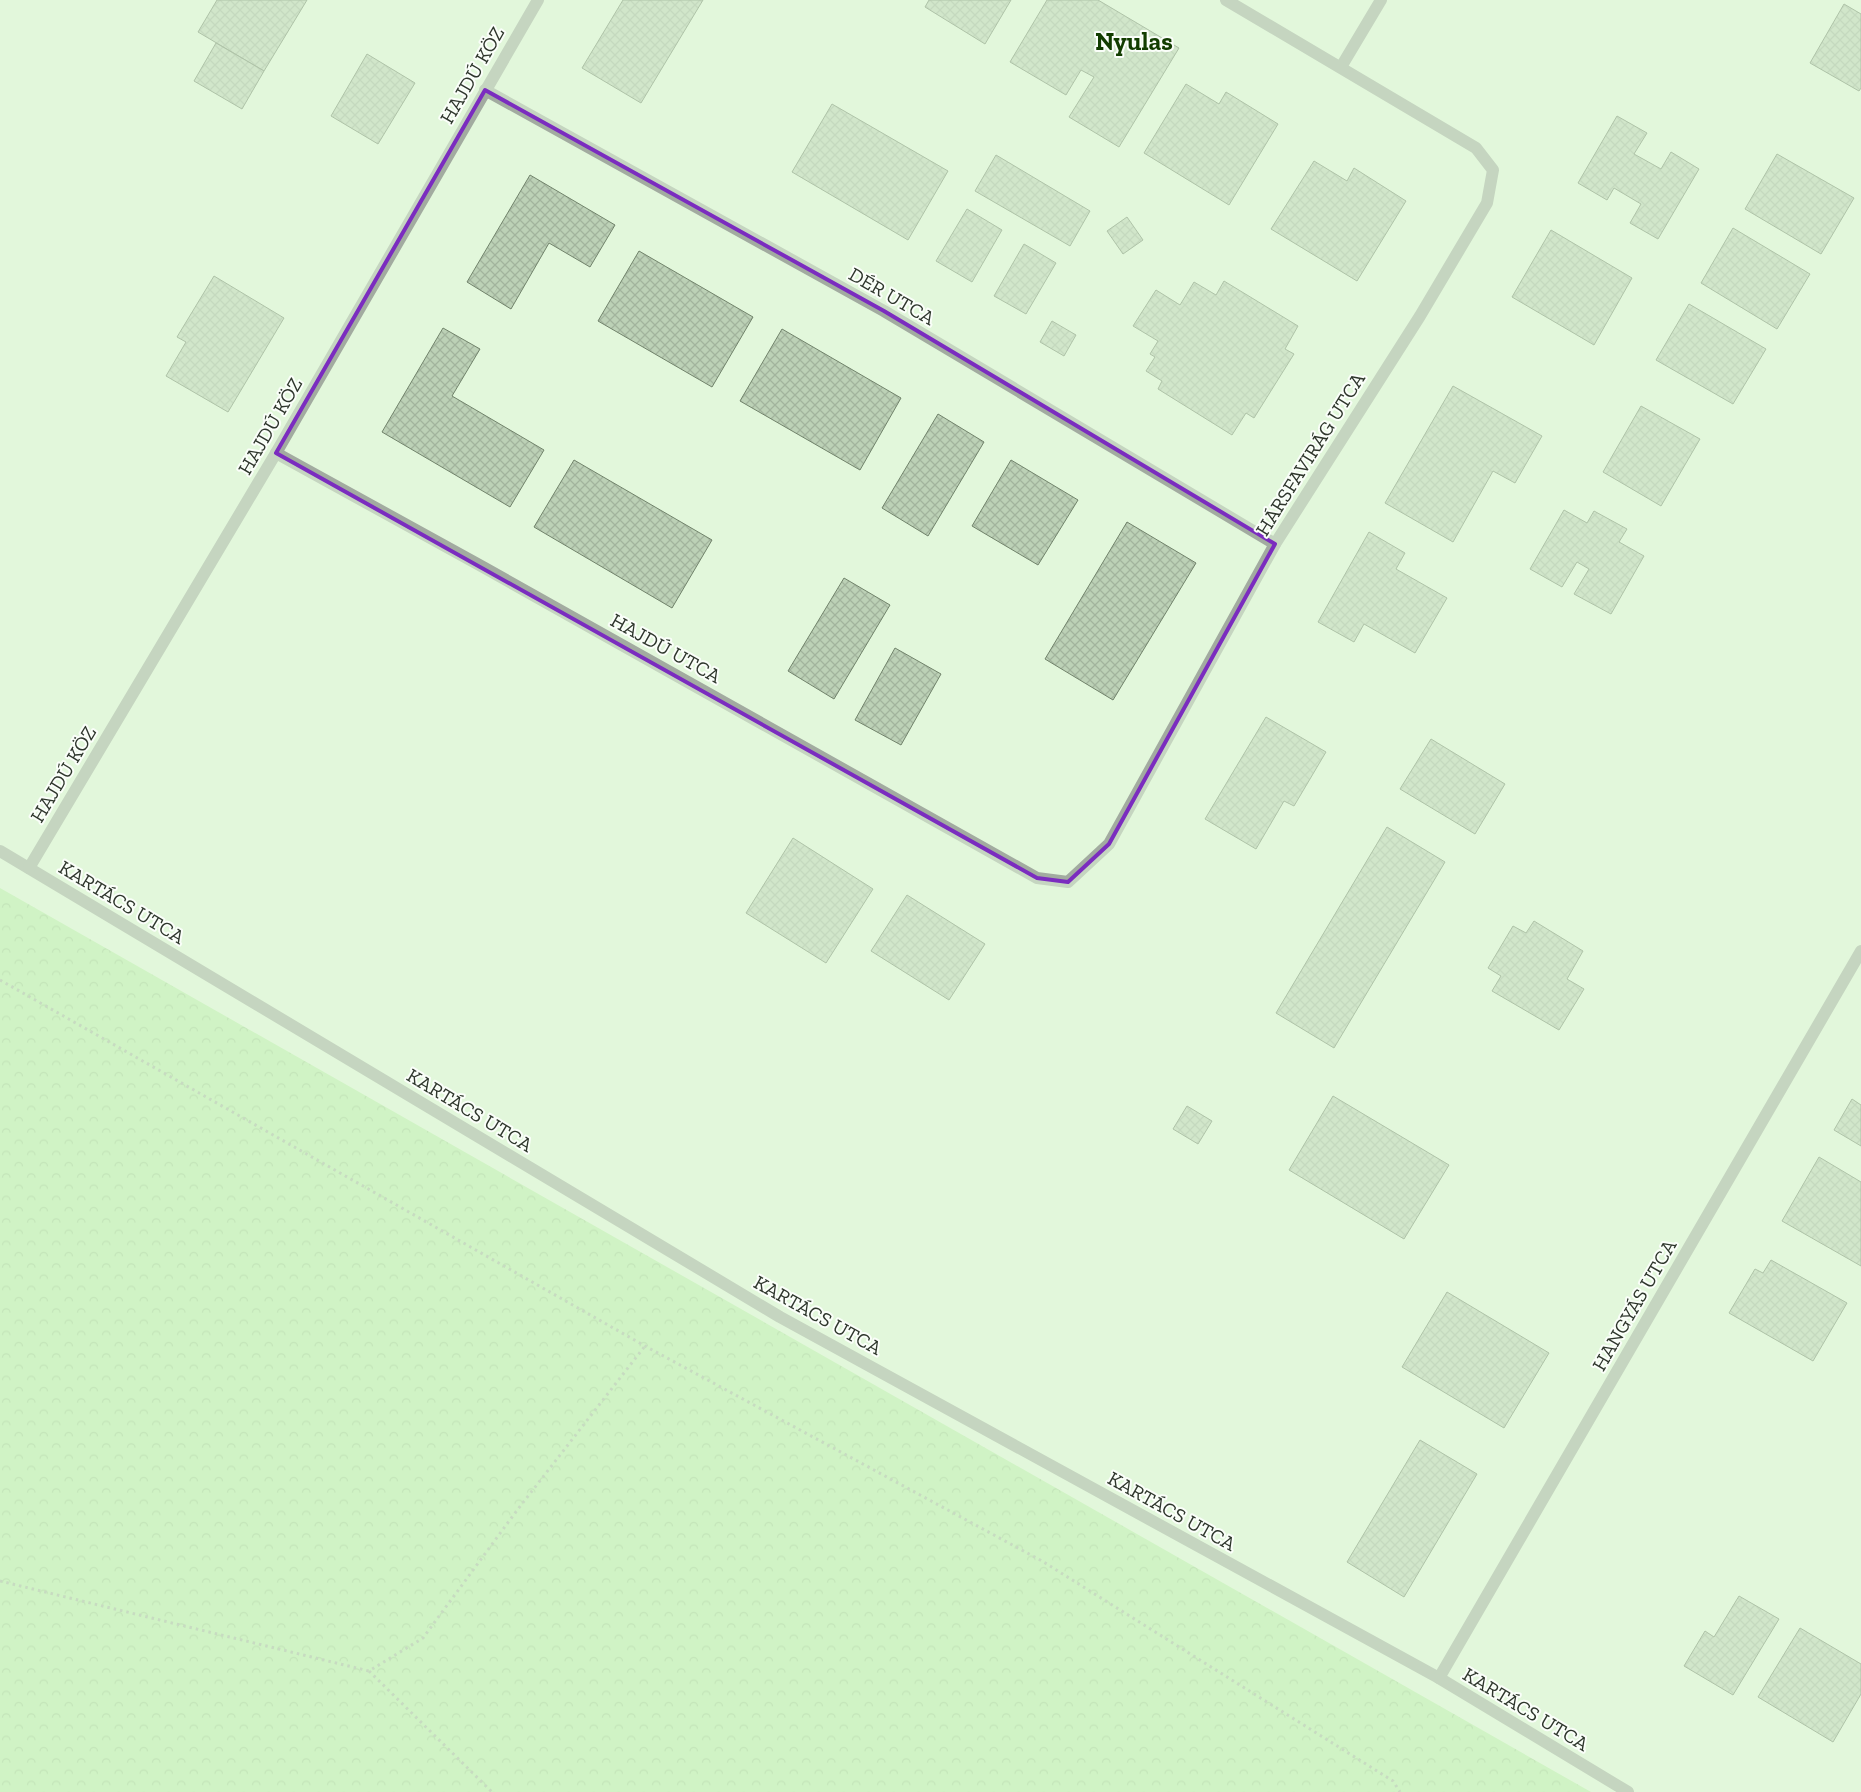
<svg xmlns="http://www.w3.org/2000/svg" width="1861" height="1792" viewBox="0 0 1861 1792" font-family="'Zilla Slab',serif">
  <style>
    .park { fill: url(#park-crowns) }
    .building { fill: url(#building-cross-hatch); stroke: #71836b }
    .lines { fill: none; stroke-linecap: round; stroke-linejoin: round }
    .path { stroke: #a7b8a2; stroke-width: 3; stroke-dasharray: 2.5 4; stroke-linecap: butt }
    .minor { stroke: #a2aba0; stroke-width: 12 }
    .marked { fill: none; stroke: #7b2cbf; stroke-width: 4; stroke-linejoin: round }
    .labels { text-anchor: middle; dominant-baseline: central; stroke-width: 4; stroke-linejoin: round; paint-order: stroke }
    .street-label { font-size: 20px; fill: #2e362c; stroke: #fafef9 }
    .district-label { font-size: 25px; font-weight: bold; fill: #123d00; stroke: #fafef9 }
  </style>
  <defs>
    <pattern id="park-crowns" width="20" height="18" patternUnits="userSpaceOnUse" patternTransform="scale(1.25)"><rect width="20" height="18" fill="#baeeaa"/><path d="M2 6a3 3 0 1 1 6 0M12 15a3 3 0 1 1 6 0" fill="none" stroke="#a0cd92"/></pattern>
    <pattern id="building-cross-hatch" width="8" height="8" patternUnits="userSpaceOnUse" patternTransform="scale(1.25)"><rect width="8" height="8" fill="#bcd1b6"/><path d="M0 0l8 8M0 8l8-8" fill="none" stroke="#a2b49d"/></pattern>
  </defs>
  <rect width="100%" height="100%" fill="#e2f7db"/>
  <path class="park" d="M0,888L1591,1792H0Z"/>
  <g class="building">
    <path d="M217,0H307L264,71L198,32Z"/>
    <path d="M623,0H703L641,103L582,68Z"/>
    <path d="M929,0H1011L985,44L925,7Z"/>
    <path d="M1047,0H1098L1179,48L1119,147L1069,117L1094,77L1081,70L1066,95L1010,62Z"/>
    <path d="M1844,4L1861,14V88L1859,91L1810,63Z"/>
    <path d="M216,43L264,71L242,109L194,81Z"/>
    <path d="M367,54L415,83L378,144L331,116Z"/>
    <path d="M1186,84L1219,104L1226,92L1278,124L1229,205L1144,153Z"/>
    <path d="M832,104L948,171L908,240L792,172Z"/>
    <path d="M1617,116L1647,133L1634,154L1661,169L1671,152L1699,169L1658,239L1630,223L1641,204L1614,188L1607,200L1578,183Z"/>
    <path d="M1777,154L1854,198L1821,254L1745,209Z"/>
    <path d="M996,155L1090,211L1070,246L975,191Z"/>
    <path d="M1314,161L1347,181L1354,168L1406,201L1357,281L1271,229Z"/>
    <path d="M530,175L615,225L590,267L549,243L511,309L467,282Z"/>
    <path d="M967,209L1002,230L972,282L936,261Z"/>
    <path d="M1127,217L1143,240L1123,254L1107,231Z"/>
    <path d="M1733,228L1810,274L1777,329L1701,283Z"/>
    <path d="M1551,230L1632,278L1594,345L1512,297Z"/>
    <path d="M1024,244L1056,263L1026,314L994,296Z"/>
    <path d="M639,251L753,317L712,387L598,321Z"/>
    <path d="M214,276L284,318L228,412L166,376L186,342L177,337Z"/>
    <path d="M1224,281L1298,326L1285,349L1294,354L1254,418L1246,413L1232,435L1158,389L1162,381L1146,371L1155,357L1150,354L1158,341L1133,326L1156,290L1180,305L1194,282L1216,295Z"/>
    <path d="M1689,304L1766,349L1733,404L1656,360Z"/>
    <path d="M1052,321L1076,335L1064,356L1040,342Z"/>
    <path d="M443,328L480,349L452,396L544,450L510,507L382,432Z"/>
    <path d="M782,329L901,398L860,470L740,401Z"/>
    <path d="M1453,386L1542,436L1515,483L1493,471L1453,542L1385,503Z"/>
    <path d="M1641,406L1700,439L1661,506L1603,472Z"/>
    <path d="M938,414L984,442L928,536L882,508Z"/>
    <path d="M574,460L712,540L672,608L534,527Z"/>
    <path d="M1011,460L1078,500L1038,565L972,526Z"/>
    <path d="M1564,510L1587,523L1594,511L1627,529L1619,542L1644,556L1611,614L1574,594L1589,569L1577,562L1562,587L1530,569Z"/>
    <path d="M1127,522L1196,563L1113,700L1045,659Z"/>
    <path d="M1369,532L1405,553L1396,569L1447,598L1415,653L1364,624L1354,642L1318,622Z"/>
    <path d="M844,578L890,605L834,699L788,671Z"/>
    <path d="M895,648L941,674L901,745L855,720Z"/>
    <path d="M1266,717L1326,752L1294,806L1284,801L1256,849L1205,819Z"/>
    <path d="M1431,739L1505,784L1475,834L1400,789Z"/>
    <path d="M1387,827L1445,862L1334,1048L1276,1013Z"/>
    <path d="M793,838L873,889L826,963L746,913Z"/>
    <path d="M907,895L985,944L949,1000L871,951Z"/>
    <path d="M1534,921L1583,951L1567,979L1584,989L1559,1030L1492,991L1501,976L1488,968L1513,926L1526,933Z"/>
    <path d="M1333,1096L1449,1165L1404,1239L1289,1170Z"/>
    <path d="M1852,1099L1861,1105V1146L1834,1130Z"/>
    <path d="M1187,1106L1212,1121L1198,1144L1173,1129Z"/>
    <path d="M1819,1157L1861,1182V1266L1782,1221Z"/>
    <path d="M1771,1260L1847,1303L1813,1361L1729,1313L1755,1269L1763,1273Z"/>
    <path d="M1447,1292L1549,1353L1504,1428L1402,1367Z"/>
    <path d="M1420,1440L1477,1474L1404,1597L1347,1562Z"/>
    <path d="M1739,1596L1779,1619L1733,1695L1684,1666L1705,1631L1714,1637Z"/>
    <path d="M1800,1628L1861,1664V1694L1833,1742L1758,1697Z"/>
  </g>
  <g class="lines">
    <g class="path">
      <path d="M0,980L645,1346L1042,1561L1393,1781L1400,1792"/>
      <path d="M0,1581L369,1671L423,1638L518,1509L645,1346"/>
      <path d="M369,1671L492,1792"/>
    </g>
    <g class="minor">
      <path d="M1341,67L1381,0"/>
      <path d="M485,90L884,311L1275,544"/>
      <path d="M276,453L483,567L1037,878L1068,882L1109,844L1275,544L1420,316L1487,203L1493,170L1476,148L1226,0"/>
      <path d="M0,851L780,1317L1439,1678L1628,1792"/>
      <path d="M29,868L276,453L538,0"/>
      <path d="M1439,1678L1861,951"/>
    </g>
  </g>
  <path d="M0 0H1861V1792H0ZM485,90L884,311L1275,544L1109,844L1068,882L1037,878L276,453Z" fill="#e2f7db" fill-opacity=".55" fill-rule="evenodd"/>
  <path class="marked" d="M485,90L884,311L1275,544L1109,844L1068,882L1037,878L276,453Z"/>
  <g class="labels">
    <g class="street-label">
      <text transform="translate(472 75) rotate(-60)">HAJDÚ KÖZ</text>
      <text transform="translate(892 296) rotate(30)">DÉR UTCA</text>
      <text transform="translate(270 426) rotate(-60)">HAJDÚ KÖZ</text>
      <text transform="translate(1310 454) rotate(-58)">HÁRSFAVIRÁG UTCA</text>
      <text transform="translate(666 648) rotate(29)">HAJDÚ UTCA</text>
      <text transform="translate(63 774) rotate(-59)">HAJDÚ KÖZ</text>
      <text transform="translate(122 902) rotate(31)">KARTÁCS UTCA</text>
      <text transform="translate(470 1110) rotate(31)">KARTÁCS UTCA</text>
      <text transform="translate(1634 1305) rotate(-60)">HANGYÁS UTCA</text>
      <text transform="translate(818 1315) rotate(29)">KARTÁCS UTCA</text>
      <text transform="translate(1172 1511) rotate(29)">KARTÁCS UTCA</text>
      <text transform="translate(1526 1709) rotate(31)">KARTÁCS UTCA</text>
    </g>
    <g class="district-label">
      <text x="1134" y="41">Nyulas</text>
    </g>
  </g>
</svg>
